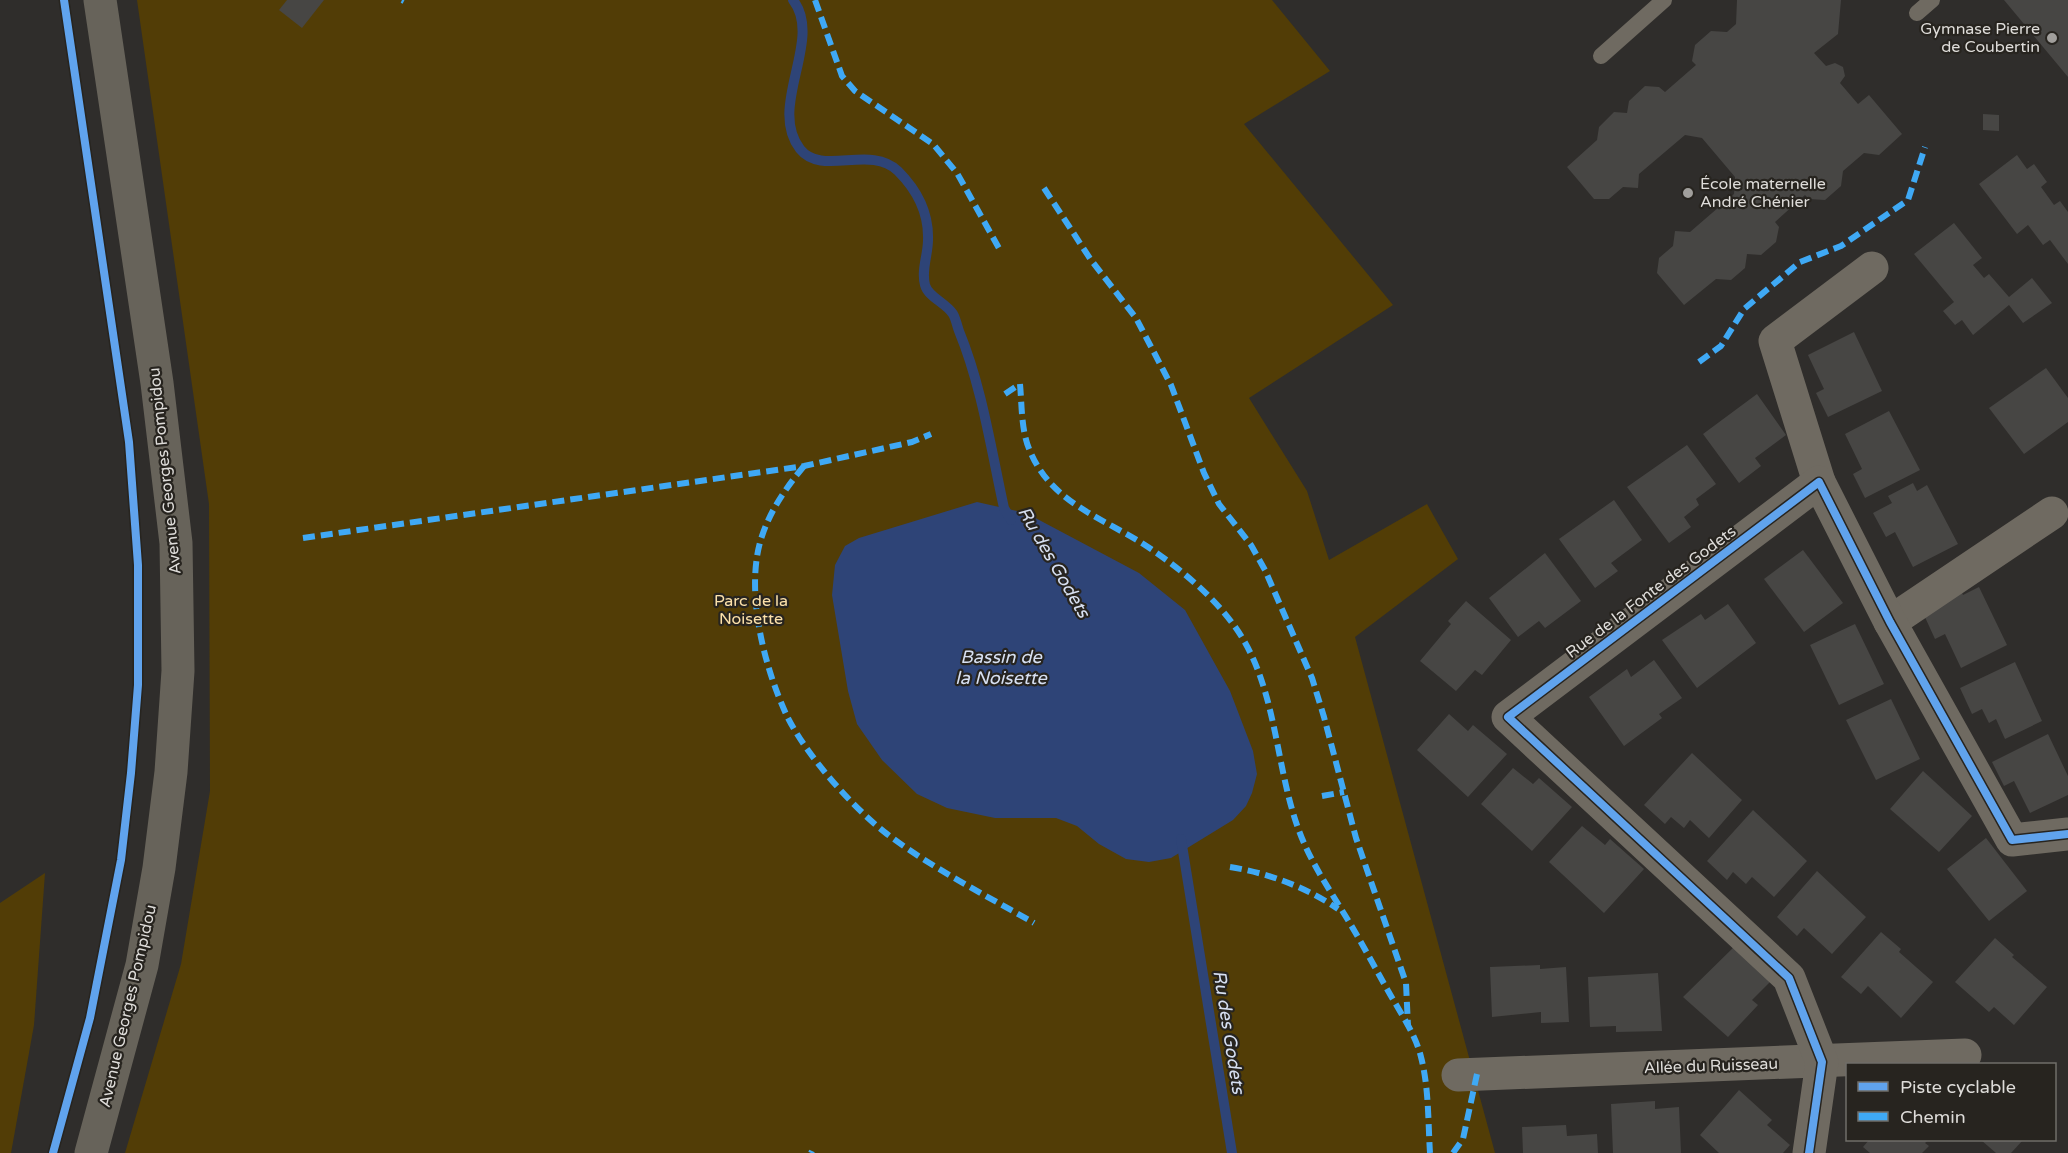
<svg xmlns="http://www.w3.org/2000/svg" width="2068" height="1153" viewBox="0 0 2068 1153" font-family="'Varela Round',sans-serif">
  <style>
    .green { fill: #523d06 }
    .water { fill: #2e4477 }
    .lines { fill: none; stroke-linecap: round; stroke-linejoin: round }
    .stream { stroke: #2e4477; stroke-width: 10 }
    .building { fill: #474644 }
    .lane { stroke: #6f6a61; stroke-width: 16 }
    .street { stroke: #6f6a61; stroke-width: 33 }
    .secondary { stroke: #67635a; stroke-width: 33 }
    .quiet { stroke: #3fa9f5; stroke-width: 6; stroke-dasharray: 12 6; stroke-linecap: butt }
    .cycleway-casing { stroke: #27241f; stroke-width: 11 }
    .cycleway { stroke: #60a3ed; stroke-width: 8 }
    .poi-dot { fill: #a19f9c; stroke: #27241f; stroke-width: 2 }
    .labels { text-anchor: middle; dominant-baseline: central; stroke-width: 4.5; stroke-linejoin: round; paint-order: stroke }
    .poi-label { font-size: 16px; fill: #dedcd9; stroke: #27241f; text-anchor: end }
    .street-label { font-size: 16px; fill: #dedcd9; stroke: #27241f }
    .park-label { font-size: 16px; fill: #fce1a9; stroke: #27241f }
    .water-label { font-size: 18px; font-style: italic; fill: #d7e0f2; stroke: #27241f }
  </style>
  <rect width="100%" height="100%" fill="#2f2d2b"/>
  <g class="green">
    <path d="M137,0H1272L1330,71L1244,124L1393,305L1249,398L1307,491L1329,560L1427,504L1458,559L1355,637L1495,1153H125L181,964L210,791L209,504Z"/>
    <path d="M45,873L34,1025L11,1153H0V903Z"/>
  </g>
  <path class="water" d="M977,502L1026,513L1139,573L1185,610L1230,691L1253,751L1257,774L1252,793L1246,806L1233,820L1171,858L1149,862L1126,859L1099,844L1077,826L1056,818H995L947,808L917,794L882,760L857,724L848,691L832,595L835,565L845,546L859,538Z"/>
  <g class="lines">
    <g class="stream">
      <path d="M793,0C824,40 767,106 800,149C822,177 870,144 898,171C917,190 929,212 928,240C928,255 921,270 925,285C928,297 946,303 953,314C956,319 957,326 959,331C982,387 991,449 1004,508L1011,520"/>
      <path d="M1181,839L1232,1153"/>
    </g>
  </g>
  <g class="building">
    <path d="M287,0H324L302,28L279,10Z"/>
    <path d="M1737,0H1841L1838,34L1814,53L1826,66L1835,63L1843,67L1845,76L1840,83L1858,104L1869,95L1902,134L1879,155L1864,153L1843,171L1841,186L1825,200L1809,199L1805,195L1775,222L1779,227L1776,242L1761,255L1747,254L1745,268L1731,280L1716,279L1684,305L1657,273L1659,258L1673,246L1675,231L1690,232L1734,194L1735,181V177L1702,138L1685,135L1639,174L1638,188L1623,187L1609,199H1594L1567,167L1597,140L1599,127L1614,112L1627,113L1629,101L1645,86L1659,87L1665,92L1696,65L1692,61L1695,45L1711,31L1727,32L1736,24Z"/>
    <path d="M2004,0H2068V77Z"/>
    <path d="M1983,114L1999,115V131L1983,130Z"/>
    <path d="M2017,155L2027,169L2034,164L2047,182L2041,187L2054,205L2060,201L2068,212V264L2050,240L2043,245L2028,225L2017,234L1979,184Z"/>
    <path d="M1954,223L1982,258L1973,265L1984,278L1989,274L2009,297L2032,278L2052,303L2023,323L2009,305L1973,335L1962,320L1955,325L1943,311L1954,302L1914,254Z"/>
    <path d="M1854,332L1882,391L1828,417L1816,393L1824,389L1808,355Z"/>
    <path d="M2046,368L2068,398V422L2024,454L1989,408Z"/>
    <path d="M1757,394L1786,435L1755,458L1761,466L1739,483L1703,434Z"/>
    <path d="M1889,411L1920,470L1865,498L1853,474L1862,469L1845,434Z"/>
    <path d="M1687,445L1716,484L1696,499L1699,505L1684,517L1691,527L1669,543L1627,487Z"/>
    <path d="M1913,483L1917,491L1927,485L1958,544L1913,567L1895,532L1886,537L1873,513L1892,503L1888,496Z"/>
    <path d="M1614,500L1642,540L1611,563L1618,571L1595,588L1559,539Z"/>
    <path d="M1803,550L1843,603L1804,632L1764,579Z"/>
    <path d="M1545,553L1581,601L1545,628L1539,621L1518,637L1489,598Z"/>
    <path d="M1979,587L2007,645L1961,668L1945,634L1935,639L1924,615L1960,588L1963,595Z"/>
    <path d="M1466,601L1511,640L1482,675L1475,670L1456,691L1420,661L1451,624L1448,621Z"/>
    <path d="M1728,604L1756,643L1697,688L1662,640L1701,614L1705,620Z"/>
    <path d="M1855,624L1884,684L1839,705L1810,645Z"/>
    <path d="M1654,660L1682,698L1659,714L1662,718L1624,746L1589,697L1627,669L1631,677Z"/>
    <path d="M2015,662L2042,721L2005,739L1996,719L1989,723L1982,709L1972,714L1960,688Z"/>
    <path d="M1891,699L1920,759L1876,780L1846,720Z"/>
    <path d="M1449,714L1468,731L1473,725L1507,754L1468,797L1417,750Z"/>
    <path d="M2048,734L2068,776V795L2030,813L2014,781L2004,786L1992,762Z"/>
    <path d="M1692,753L1742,800L1709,838L1690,820L1684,828L1671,817L1665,824L1644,805Z"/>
    <path d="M1513,768L1533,784L1539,778L1572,807L1532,851L1481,804Z"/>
    <path d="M1923,771L1972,816L1939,852L1890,809Z"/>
    <path d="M1753,810L1807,861L1774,897L1752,877L1746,884L1733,872L1727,880L1707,861Z"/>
    <path d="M1582,826L1605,845L1610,839L1644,869L1604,913L1549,862Z"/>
    <path d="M1986,838L2027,891L1989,921L1947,869Z"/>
    <path d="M1817,871L1866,917L1832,954L1804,928L1797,936L1777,917Z"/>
    <path d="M1881,932L1901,949L1899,952L1933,982L1901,1018L1868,986L1861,994L1841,977Z"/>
    <path d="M1995,938L2014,955L2012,957L2047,987L2014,1025L1994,1007L1989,1012L1955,982Z"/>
    <path d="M1737,944L1774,978L1752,1000L1758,1005L1728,1037L1683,997Z"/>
    <path d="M1540,965V969L1566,967L1569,1022L1541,1023V1012L1492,1017L1490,967Z"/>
    <path d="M1658,973L1662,1031L1616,1032V1026L1590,1027L1588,977Z"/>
    <path d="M1739,1090L1772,1120L1767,1125L1790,1145L1783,1153H1719L1700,1135Z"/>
    <path d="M1655,1101V1109L1679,1107L1681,1153H1613L1611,1104Z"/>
    <path d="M1566,1125L1567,1136L1597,1134L1598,1153H1523L1522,1127Z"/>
    <path d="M1869,1140H1928L1925,1143L1929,1146L1922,1153H1870L1863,1147Z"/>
    <path d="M1981,1140H2023L2011,1153H1996Z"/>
  </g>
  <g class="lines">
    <g class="lane">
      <path d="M1917,13L1932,0"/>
      <path d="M1601,56L1664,0"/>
    </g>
    <g class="street">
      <path d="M1819,482L1775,341L1872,268"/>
      <path d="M1890,622L2052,513"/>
      <path d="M1458,1075L1965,1055"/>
      <path d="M1809,1153L1822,1062L1789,978L1508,717L1819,482L1890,622L2012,840L2068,834"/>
    </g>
    <path class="secondary" d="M91,1153L142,965L159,868L171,772L178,671L176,543L157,383L100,0"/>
    <g class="quiet">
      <path d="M402,0L404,1"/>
      <path d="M815,0L842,76L855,91L933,144L957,173L1000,250"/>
      <path d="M1044,188L1091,260L1136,318L1171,385L1204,473L1219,504L1251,545L1265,570L1312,678L1324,717L1356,838L1406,983L1408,1026"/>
      <path d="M1699,362L1721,346L1744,309L1800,262L1841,246L1908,200L1925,147"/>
      <path d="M1020,384C1022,406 1021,431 1030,451C1052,504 1104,518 1148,547C1179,568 1210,593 1233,624C1277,683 1274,761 1298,828C1309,859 1326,884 1343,912C1360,939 1375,968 1391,996C1402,1015 1416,1036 1421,1057C1429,1088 1428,1122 1430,1153"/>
      <path d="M1005,394L1020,384"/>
      <path d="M804,466C786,488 771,509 762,536C744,589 764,667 787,716C806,755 853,808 887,834C932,868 985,895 1034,923"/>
      <path d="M303,538L804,466L912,442L931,434"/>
      <path d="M1322,796L1344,792"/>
      <path d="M1230,867C1268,873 1306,887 1338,909"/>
      <path d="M811,1153L812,1151"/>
      <path d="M1453,1153L1463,1139L1477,1074"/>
    </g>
    <g class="cycleway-casing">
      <g id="cycleway">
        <path d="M53,1153L90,1018L121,860L131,773L138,685V565L129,442L64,0"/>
        <path d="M1809,1153L1822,1062L1789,978L1508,717L1819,482L1890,622L2012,840L2068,834"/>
      </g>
    </g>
    <use href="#cycleway" class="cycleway"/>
  </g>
  <g class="poi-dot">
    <circle cx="2052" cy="38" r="6"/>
    <circle cx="1688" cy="193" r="6"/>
  </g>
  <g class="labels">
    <g class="poi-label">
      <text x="2040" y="29">Gymnase Pierre<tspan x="2040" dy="18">de Coubertin</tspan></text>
      <text x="1700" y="184" text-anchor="start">École maternelle<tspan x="1700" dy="18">André Chénier</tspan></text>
    </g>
    <g class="street-label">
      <text transform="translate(165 471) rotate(-96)">Avenue Georges Pompidou</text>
      <text transform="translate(1651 592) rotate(-37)">Rue de la Fonte des Godets</text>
      <text transform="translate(128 1006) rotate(-77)">Avenue Georges Pompidou</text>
      <text transform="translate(1711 1066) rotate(-2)">Allée du Ruisseau</text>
    </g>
    <g class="park-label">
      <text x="751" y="601">Parc de la<tspan x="751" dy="18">Noisette</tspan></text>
    </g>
    <g class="water-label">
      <text transform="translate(1054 562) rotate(60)">Ru des Godets</text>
      <text x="1001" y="657">Bassin de<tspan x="1001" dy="21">la Noisette</tspan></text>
      <text transform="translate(1229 1032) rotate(81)">Ru des Godets</text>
    </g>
  </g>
  <rect x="1846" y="1063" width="210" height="78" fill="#27241f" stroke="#706e69" stroke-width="1.5"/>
  <rect x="1858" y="1082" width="30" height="9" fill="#60a3ed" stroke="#706e69" stroke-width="1.5"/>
  <text x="1900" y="1093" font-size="18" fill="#dedcd9">Piste cyclable</text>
  <rect x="1858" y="1112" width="30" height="9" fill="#3fa9f5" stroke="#706e69" stroke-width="1.5"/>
  <text x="1900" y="1123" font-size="18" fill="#dedcd9">Chemin</text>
</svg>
